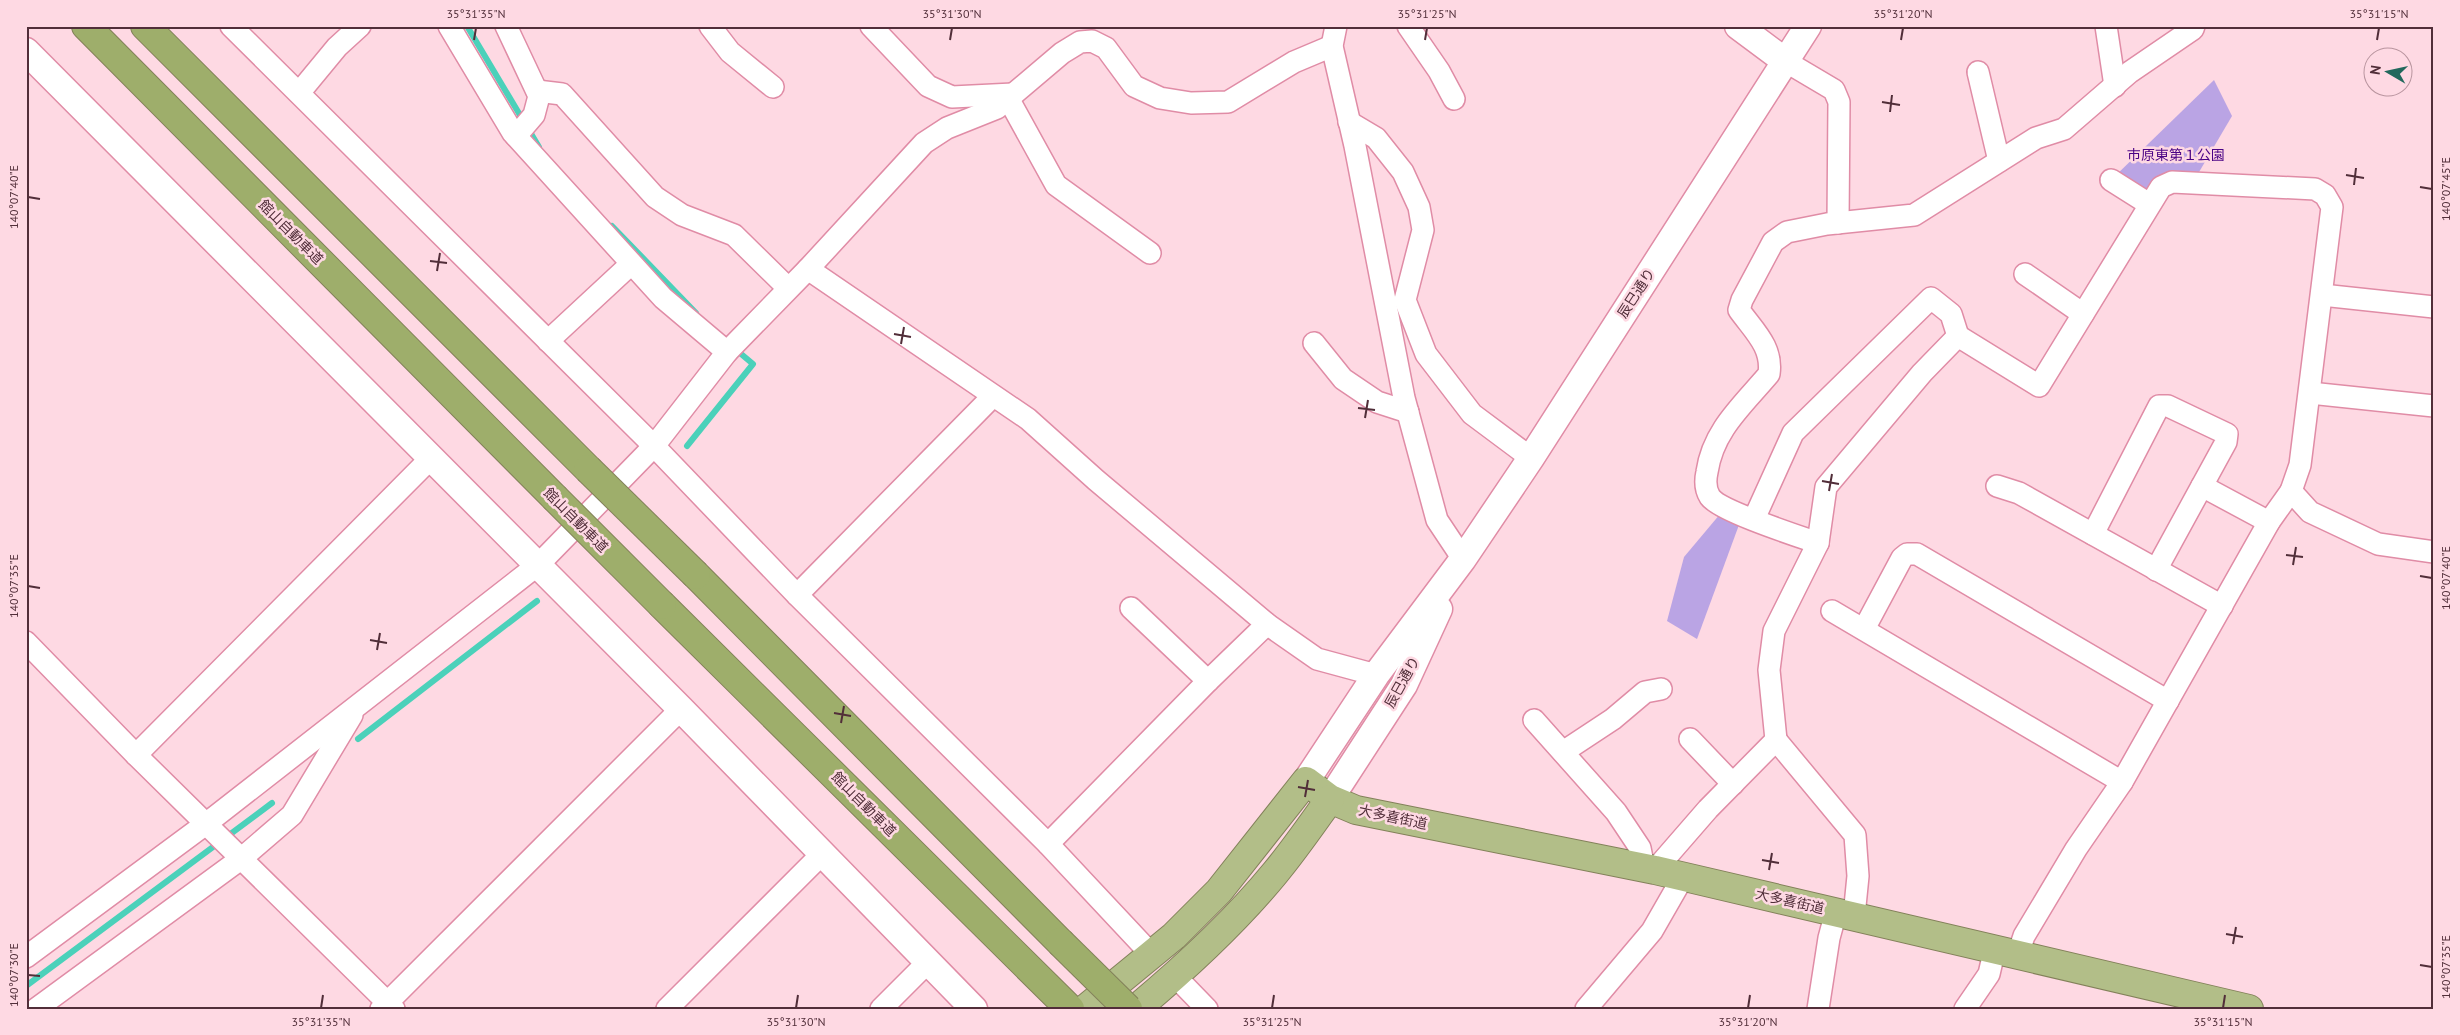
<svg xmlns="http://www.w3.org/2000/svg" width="2460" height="1035" viewBox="0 0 2460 1035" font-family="'PT Sans','Noto Sans JP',sans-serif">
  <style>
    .green { fill: #baa4e4 }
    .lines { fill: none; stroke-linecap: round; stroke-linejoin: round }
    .stream { stroke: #4bd1ba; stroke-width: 6 }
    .minor-casing { stroke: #e08ca6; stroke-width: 24 }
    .tertiary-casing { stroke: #e08ca6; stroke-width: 29 }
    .trunk-casing { stroke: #83815a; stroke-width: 30 }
    .motorway-casing { stroke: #83815a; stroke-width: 30 }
    .minor { stroke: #fff; stroke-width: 21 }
    .tertiary { stroke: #fff; stroke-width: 26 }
    .trunk { stroke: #b2be88; stroke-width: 28 }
    .motorway { stroke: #9eae6b; stroke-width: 28 }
    .motorway-bridge-casing { stroke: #83815a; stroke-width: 30; stroke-linecap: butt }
    .motorway-bridge { stroke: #9eae6b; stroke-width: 28 }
    .ticks { fill: none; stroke: #512e39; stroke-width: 2 }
    .labels { text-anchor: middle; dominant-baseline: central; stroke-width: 5; stroke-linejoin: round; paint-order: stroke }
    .park-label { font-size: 14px; fill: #4a0385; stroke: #fed9e3 }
    .street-label { font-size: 14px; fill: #512e39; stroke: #fed9e3 }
    .neatline { fill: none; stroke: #512e39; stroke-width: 2 }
    .ticks-label { font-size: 12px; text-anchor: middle; fill: #512e39 }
  </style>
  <rect width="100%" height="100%" fill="#fed9e3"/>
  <g class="green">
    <path d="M2214,80L2232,116L2192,184L2149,204L2111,180Z"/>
    <path d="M1726,507L1743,514L1697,639L1667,621L1684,557Z"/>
  </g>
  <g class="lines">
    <g class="stream">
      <path d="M467,26L539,147"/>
      <path d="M612,226L696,313"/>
      <path d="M687,446L753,364L734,348"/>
      <path d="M358,739L537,601"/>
      <path d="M26,986L272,803"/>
    </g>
    <g class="minor-casing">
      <g id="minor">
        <path d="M231,26L654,446L797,595L1048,844L1152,955"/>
        <path d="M449,26L513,133L663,298L727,352"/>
        <path d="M506,26L539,96L534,115L516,136"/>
        <path d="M710,26L730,52L773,87"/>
        <path d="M871,26L928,86L952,97L1013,94"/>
        <path d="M1336,26L1332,46L1355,146L1404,398L1437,520L1463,559"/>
        <path d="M1408,26L1439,71L1454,99"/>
        <path d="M2106,26L2115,86"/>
        <path d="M1785,61L1834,90L1839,102L1838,223"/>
        <path d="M1978,72L1999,161"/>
        <path d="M537,91L562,94L655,197L682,215L734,235L788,288"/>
        <path d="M299,93L337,47L360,26"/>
        <path d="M1008,98L1056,185L1150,253"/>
        <path d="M1349,122L1376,138L1403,172L1419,207L1423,230L1405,300L1426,354L1472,414L1531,458"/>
        <path d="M2111,180L2149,204"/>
        <path d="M808,269L1028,419L1096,480L1267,624L1317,659L1376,675"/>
        <path d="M2025,274L2083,314"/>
        <path d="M2322,295L2434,307"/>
        <path d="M548,341L631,264"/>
        <path d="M1314,343L1343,379L1377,402L1408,412"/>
        <path d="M2310,393L2434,406"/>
        <path d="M1997,486L2019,493L2222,606"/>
        <path d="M2202,486L2269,522"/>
        <path d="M2291,491L2310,512L2378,544L2434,552"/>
        <path d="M1754,519L1793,433L1931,298L1951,314L1958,336"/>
        <path d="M2093,534L2159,406H2168L2227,434L2226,442L2156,570"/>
        <path d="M1818,543C1798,536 1720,511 1710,497C1705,489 1705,481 1707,472C1713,430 1743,405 1769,374C1773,347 1754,331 1739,310L1742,300L1773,242L1787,232L1827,224L1914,215L2036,138L2064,129L2130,72L2193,29L2194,26"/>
        <path d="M797,595L993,396"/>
        <path d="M1131,608L1208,681"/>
        <path d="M1832,611L2122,782"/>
        <path d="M1864,629L1902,558L1907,554H1917L2168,701"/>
        <path d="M26,642L136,755L394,1009"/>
        <path d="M1534,720L1616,812L1640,848L1644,868"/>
        <path d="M1690,739L1733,784"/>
        <path d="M1776,740L1855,835L1858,876L1854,916"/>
        <path d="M1563,752L1613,719L1645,692L1661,689"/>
        <path d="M136,755L431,458"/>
        <path d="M1048,844L1208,681L1267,624"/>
        <path d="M1655,870L1708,809L1776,740L1769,670L1774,631L1818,543L1826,487L1922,373L1958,336L2039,386L2161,187L2172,182L2315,189L2325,195L2332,207L2300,465L2291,491L2269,522L2122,782L2076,849L2024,936L2018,954"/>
        <path d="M26,957L207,823L539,564L654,446L727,352L808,269L924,143L947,128L997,108L1062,53L1080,42L1092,41L1106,48L1134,86L1160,98L1191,103L1228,102L1294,62L1332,46"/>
        <path d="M1175,976L1207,1009"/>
        <path d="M36,1009L242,858L292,815L352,715"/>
        <path d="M381,1009L681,709"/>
        <path d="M667,1009L823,853"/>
        <path d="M881,1009L929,961"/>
        <path d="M1586,1009L1652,931L1683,877"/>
        <path d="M1818,1009L1829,938L1836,912"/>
        <path d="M1965,1009L1989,974L1995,948"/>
      </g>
    </g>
    <g class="tertiary-casing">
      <g id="tertiary">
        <path d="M1738,26L1785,61"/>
        <path d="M26,51L681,709L974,1009"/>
        <path d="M1306,781L1376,675L1463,559L1531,458L1808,26"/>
        <path d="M1330,799L1404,685L1439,609"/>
      </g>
    </g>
    <g class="trunk-casing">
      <g id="trunk">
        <path d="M1085,1009L1174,936L1219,891L1306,781L1330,799L1356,810L1655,870L2249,1009"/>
        <path d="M1136,1009C1186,967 1234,923 1275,873C1295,849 1312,824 1330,799"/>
      </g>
    </g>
    <g class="motorway-casing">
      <g id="motorway">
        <path d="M86,26L554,497"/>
        <path d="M145,26L588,469"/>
        <path d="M696,575L1060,942"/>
        <path d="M662,605L1070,1009"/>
      </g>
    </g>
    <use href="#minor" class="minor"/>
    <use href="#tertiary" class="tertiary"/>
    <use href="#trunk" class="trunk"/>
    <use href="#motorway" class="motorway"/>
    <g class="motorway-bridge-casing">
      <g id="motorway-bridge">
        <path d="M588,469L696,575"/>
        <path d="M554,497L662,605"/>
        <path d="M1060,942L1128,1009"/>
      </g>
    </g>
    <use href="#motorway-bridge" class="motorway-bridge"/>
  </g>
  <path class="ticks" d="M474,40L476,28M950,40L952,28M1425,40L1427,28M1901,40L1903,28M2377,40L2379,28M1882,102L1900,105M1890,112L1892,95M2346,175L2364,178M2354,185L2356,168M2420,187L2432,189M28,197L40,199M430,261L447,263M437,271L440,253M894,334L911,337M901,344L904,327M1358,408L1375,410M1365,418L1368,400M1822,481L1839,484M1829,491L1832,474M2286,555L2303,557M2293,565L2296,547M2420,576L2432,578M28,586L40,588M370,640L387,643M377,650L380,633M834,713L851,716M841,723L844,706M1298,787L1315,790M1305,797L1308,780M1762,860L1779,863M1769,870L1772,853M2226,934L2243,937M2233,944L2236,927M2420,965L2432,967M28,975L40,976M321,1008L323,995M796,1008L798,995M1272,1008L1274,995M1748,1008L1750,995M2223,1008L2225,995"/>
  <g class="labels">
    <g class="park-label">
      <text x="2176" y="155">市原東第１公園</text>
    </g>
    <g class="street-label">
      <text transform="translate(291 232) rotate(45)">館山自動車道</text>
      <text transform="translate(1636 293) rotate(-57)">辰巳通り</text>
      <text transform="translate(576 520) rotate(45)">館山自動車道</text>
      <text transform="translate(1402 682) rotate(-61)">辰巳通り</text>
      <text transform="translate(864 804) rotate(45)">館山自動車道</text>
      <text transform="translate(1393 817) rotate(12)">大多喜街道</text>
      <text transform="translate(1790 901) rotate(13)">大多喜街道</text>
    </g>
  </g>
  <rect width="2460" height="1035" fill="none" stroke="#fed9e3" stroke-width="55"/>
  <g transform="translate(2388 72) rotate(279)"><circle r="24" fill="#fed9e3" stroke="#b9959f"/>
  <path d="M0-4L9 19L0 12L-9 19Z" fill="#21685c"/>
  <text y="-8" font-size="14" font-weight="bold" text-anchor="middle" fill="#512e39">N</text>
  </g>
  <rect x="28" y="28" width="2404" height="980" class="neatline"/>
  <g class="ticks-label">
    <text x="476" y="18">35°31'35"N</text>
    <text x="952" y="18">35°31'30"N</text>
    <text x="1427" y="18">35°31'25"N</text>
    <text x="1903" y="18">35°31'20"N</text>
    <text x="2379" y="18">35°31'15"N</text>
    <text transform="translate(2446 189) rotate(-90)" y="4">140°07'45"E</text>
    <text transform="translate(14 197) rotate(-90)" y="4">140°07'40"E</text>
    <text transform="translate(2446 578) rotate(-90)" y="4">140°07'40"E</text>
    <text transform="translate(14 586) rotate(-90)" y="4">140°07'35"E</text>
    <text transform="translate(2446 967) rotate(-90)" y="4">140°07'35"E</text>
    <text transform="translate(14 975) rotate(-90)" y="4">140°07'30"E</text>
    <text x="321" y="1026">35°31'35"N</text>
    <text x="796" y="1026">35°31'30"N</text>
    <text x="1272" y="1026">35°31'25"N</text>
    <text x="1748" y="1026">35°31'20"N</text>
    <text x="2223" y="1026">35°31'15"N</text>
  </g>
</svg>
